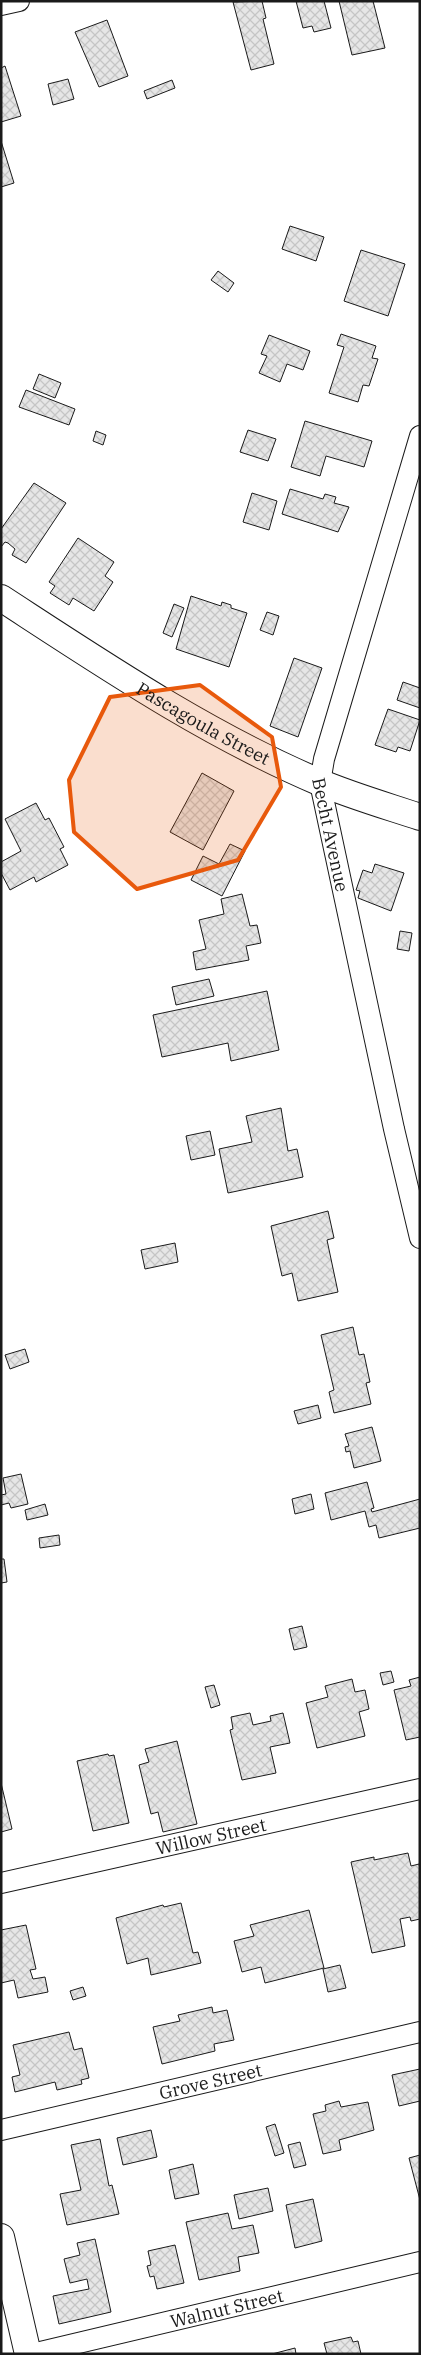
<svg xmlns="http://www.w3.org/2000/svg" width="421" height="2355" viewBox="0 0 421 2355" font-family="'IBM Plex Serif',serif">
  <style>
    .building { fill: url(#building-cross-hatch); stroke: #1a1a1a }
    .lines { fill: none; stroke-linecap: round; stroke-linejoin: round }
    .minor-casing { stroke: #1a1a1a; stroke-width: 22 }
    .tertiary-casing { stroke: #1a1a1a; stroke-width: 28 }
    .minor { stroke: #fff; stroke-width: 20 }
    .tertiary { stroke: #fff; stroke-width: 26 }
    .marked { fill: #e8590c; fill-opacity: 0.2; stroke: #e8590c; stroke-width: 4; stroke-linejoin: round }
    .labels { text-anchor: middle; dominant-baseline: central; stroke-width: 4; stroke-linejoin: round; paint-order: stroke }
    .street-label { font-size: 18px; fill: #1a1a1a; stroke: #fff }
  </style>
  <defs>
    <pattern id="building-cross-hatch" width="8" height="8" patternUnits="userSpaceOnUse" patternTransform="scale(1.25)"><rect width="8" height="8" fill="#e6e6e6"/><path d="M0 0l8 8M0 8l8-8" fill="none" stroke="#c5c5c5"/></pattern>
  </defs>
  <rect width="100%" height="100%" fill="#fff"/>
  <g class="building">
    <path d="M262,1L266,18L263,19L274,64L251,70L233,2Z"/>
    <path d="M296,1H324L331,28L314,32L312,26L303,28Z"/>
    <path d="M339,1H373L385,48L352,55Z"/>
    <path d="M107,20L128,76L99,87L75,32Z"/>
    <path d="M5,66L21,116L1,122V68Z"/>
    <path d="M68,79L74,99L53,105L48,84Z"/>
    <path d="M172,80L175,88L147,99L144,91Z"/>
    <path d="M1,141L14,183L1,187Z"/>
    <path d="M290,226L324,237L316,261L282,249Z"/>
    <path d="M361,250L405,264L388,316L344,301Z"/>
    <path d="M218,271L234,283L228,292L211,280Z"/>
    <path d="M341,334L376,346L372,358L378,359L369,386L363,385L358,402L329,393L344,347L337,345Z"/>
    <path d="M269,335L310,351L303,370L287,364L280,382L259,373L267,356L261,354Z"/>
    <path d="M39,374L61,383L55,398L33,389Z"/>
    <path d="M26,390L75,409L69,425L19,407Z"/>
    <path d="M305,421L372,441L364,467L326,456L320,476L291,467Z"/>
    <path d="M248,430L276,439L268,461L240,452Z"/>
    <path d="M96,431L106,435L103,445L93,441Z"/>
    <path d="M34,483L66,503L26,563L12,555L15,549L8,543L5,542L1,547V529Z"/>
    <path d="M290,489L323,499L325,494L336,497L334,503L349,507L338,532L282,514Z"/>
    <path d="M252,493L277,501L269,530L243,522Z"/>
    <path d="M78,538L114,562L105,576L113,582L94,611L73,598L69,605L50,593L55,586L49,582Z"/>
    <path d="M191,596L221,606L222,602L231,605V608L247,613L229,667L176,649Z"/>
    <path d="M174,604L184,608L172,637L163,633Z"/>
    <path d="M267,612L279,616L273,635L260,630Z"/>
    <path d="M294,658L322,668L298,737L270,726Z"/>
    <path d="M403,682L420,688V708L397,700Z"/>
    <path d="M388,709L420,720L410,751L398,747L396,752L375,745Z"/>
    <path d="M202,773L234,791L203,850L170,832Z"/>
    <path d="M36,803L45,820L49,818L64,847L60,849L68,865L36,882L34,877L10,890L1,873V862L21,851L5,819Z"/>
    <path d="M230,844L245,851L222,896L191,880L203,856L219,864Z"/>
    <path d="M375,864L404,873L391,911L358,898L360,891L356,890L363,870L372,873Z"/>
    <path d="M242,894L250,926L257,925L261,943L246,946L249,960L196,970L193,952L206,949L199,920L224,914L221,899Z"/>
    <path d="M400,931L412,933L409,951L397,949Z"/>
    <path d="M209,979L214,996L176,1005L172,987Z"/>
    <path d="M267,991L279,1050L231,1061L228,1043L162,1057L153,1015Z"/>
    <path d="M281,1108L288,1151L297,1149L303,1177L228,1193L219,1149L252,1142L246,1116Z"/>
    <path d="M210,1131L215,1155L191,1160L186,1136Z"/>
    <path d="M328,1211L334,1238L327,1240L338,1292L298,1301L292,1273L282,1276L271,1226Z"/>
    <path d="M175,1243L178,1262L145,1269L141,1250Z"/>
    <path d="M353,1327L359,1355L364,1354L370,1382L366,1383L371,1404L334,1413L329,1392L334,1390L321,1335Z"/>
    <path d="M25,1349L29,1362L10,1369L5,1355Z"/>
    <path d="M318,1405L321,1418L298,1424L294,1411Z"/>
    <path d="M372,1427L381,1461L354,1468L350,1451L346,1452L345,1447L349,1446L345,1434Z"/>
    <path d="M21,1474L28,1504L11,1508L9,1503L1,1505V1495L6,1494L3,1478Z"/>
    <path d="M367,1482L374,1508L371,1509L372,1512L420,1499V1528L379,1538L376,1525L369,1527L365,1511L331,1520L325,1493Z"/>
    <path d="M311,1494L314,1509L295,1514L292,1499Z"/>
    <path d="M45,1504L48,1515L27,1520L25,1510Z"/>
    <path d="M59,1535L60,1545L40,1548L39,1538Z"/>
    <path d="M1,1559H4L7,1582L1,1583Z"/>
    <path d="M302,1626L307,1647L294,1650L289,1629Z"/>
    <path d="M391,1671L394,1682L383,1685L380,1673Z"/>
    <path d="M420,1677V1737L406,1740L394,1690L411,1686L409,1680Z"/>
    <path d="M352,1679L355,1692L365,1690L369,1709L359,1712L365,1736L317,1748L306,1703L328,1697L325,1686Z"/>
    <path d="M214,1685L220,1705L211,1708L205,1687Z"/>
    <path d="M250,1713L253,1725L271,1721L270,1716L283,1713L290,1743L270,1747L276,1773L242,1780L230,1730L233,1729L231,1717Z"/>
    <path d="M177,1741L197,1824L163,1832L158,1812L151,1814L139,1765L149,1762L145,1749Z"/>
    <path d="M108,1754L109,1756L114,1755L129,1823L93,1831L77,1761Z"/>
    <path d="M1,1783L12,1829L1,1832Z"/>
    <path d="M408,1853L411,1866L419,1864L420,1869V1919L411,1921L410,1917L400,1919L405,1946L372,1953L351,1862L374,1857V1860Z"/>
    <path d="M181,1903L193,1953L198,1952L201,1963L151,1975L148,1958L127,1964L116,1918L163,1905L164,1907Z"/>
    <path d="M309,1910L324,1968L265,1983L261,1967L242,1972L234,1941L254,1936L250,1925Z"/>
    <path d="M26,1925L36,1969L30,1970L33,1979L45,1977L48,1992L18,1998L14,1980L1,1983V1930Z"/>
    <path d="M340,1965L346,1988L328,1992L323,1969Z"/>
    <path d="M83,1987L86,1996L73,2000L70,1991Z"/>
    <path d="M212,2007L213,2013L227,2010L234,2040L214,2044L215,2051L162,2064L153,2027L180,2021L178,2015Z"/>
    <path d="M69,2032L74,2050L82,2048L89,2078L81,2080L82,2084L57,2090L55,2082L15,2092L12,2077L20,2075L13,2045Z"/>
    <path d="M420,2069V2101L399,2106L392,2075Z"/>
    <path d="M339,2101L341,2107L368,2102L374,2130L339,2140L341,2150L323,2154L313,2114L326,2111L325,2105Z"/>
    <path d="M275,2124L284,2153L275,2156L266,2127Z"/>
    <path d="M151,2130L157,2157L123,2165L117,2138Z"/>
    <path d="M100,2139L109,2186L112,2185L119,2214L67,2225L60,2194L81,2190L71,2145Z"/>
    <path d="M300,2142L306,2165L294,2168L288,2145Z"/>
    <path d="M420,2155V2200L409,2158Z"/>
    <path d="M193,2164L199,2194L175,2199L169,2170Z"/>
    <path d="M268,2188L273,2211L239,2219L234,2195Z"/>
    <path d="M313,2199L322,2241L295,2248L286,2205Z"/>
    <path d="M228,2213L232,2229L253,2225L259,2253L238,2257L240,2271L199,2280L186,2222Z"/>
    <path d="M95,2239L111,2312L59,2324L53,2296L89,2289L87,2279L70,2283L64,2259L80,2255L77,2243Z"/>
    <path d="M175,2245L184,2283L157,2289L154,2276L150,2277L147,2266L151,2265L148,2251Z"/>
    <path d="M351,2337L353,2342L358,2341L361,2354H327L324,2343Z"/>
    <path d="M295,2348L296,2354H272Z"/>
  </g>
  <g class="lines">
    <g class="minor-casing">
      <g id="minor">
        <path d="M1,5L19,1"/>
        <path id="s1" d="M420,436L324,759L320,783L394,1129L420,1238"/>
        <path id="s2" d="M1,1883L420,1789"/>
        <path id="s3" d="M1,2130L420,2032"/>
        <path id="s4" d="M32,2354L420,2262"/>
      </g>
    </g>
    <g class="tertiary-casing">
      <g id="tertiary">
        <path id="s5" d="M1,598C104,665 206,734 319,782C352,796 387,806 420,817"/>
        <path d="M1,2237L28,2354"/>
      </g>
    </g>
    <use href="#minor" class="minor"/>
    <use href="#tertiary" class="tertiary"/>
  </g>
  <path class="marked" d="M200,685L272,737L281,787L238,860L137,889L74,832L69,780L110,697Z"/>
  <g class="labels">
    <g class="street-label">
      <text stroke="none"><textPath href="#s5" startOffset="238">Pascagoula Street</textPath></text>
      <text stroke="none"><textPath href="#s1" startOffset="414">Becht Avenue</textPath></text>
      <text stroke="none"><textPath href="#s2" startOffset="215">Willow Street</textPath></text>
      <text stroke="none"><textPath href="#s3" startOffset="215">Grove Street</textPath></text>
      <text stroke="none"><textPath href="#s4" startOffset="200">Walnut Street</textPath></text>
    </g>
  </g>
  <rect width="421" height="2355" fill="none" stroke="#1a1a1a" stroke-width="5"/>
</svg>
